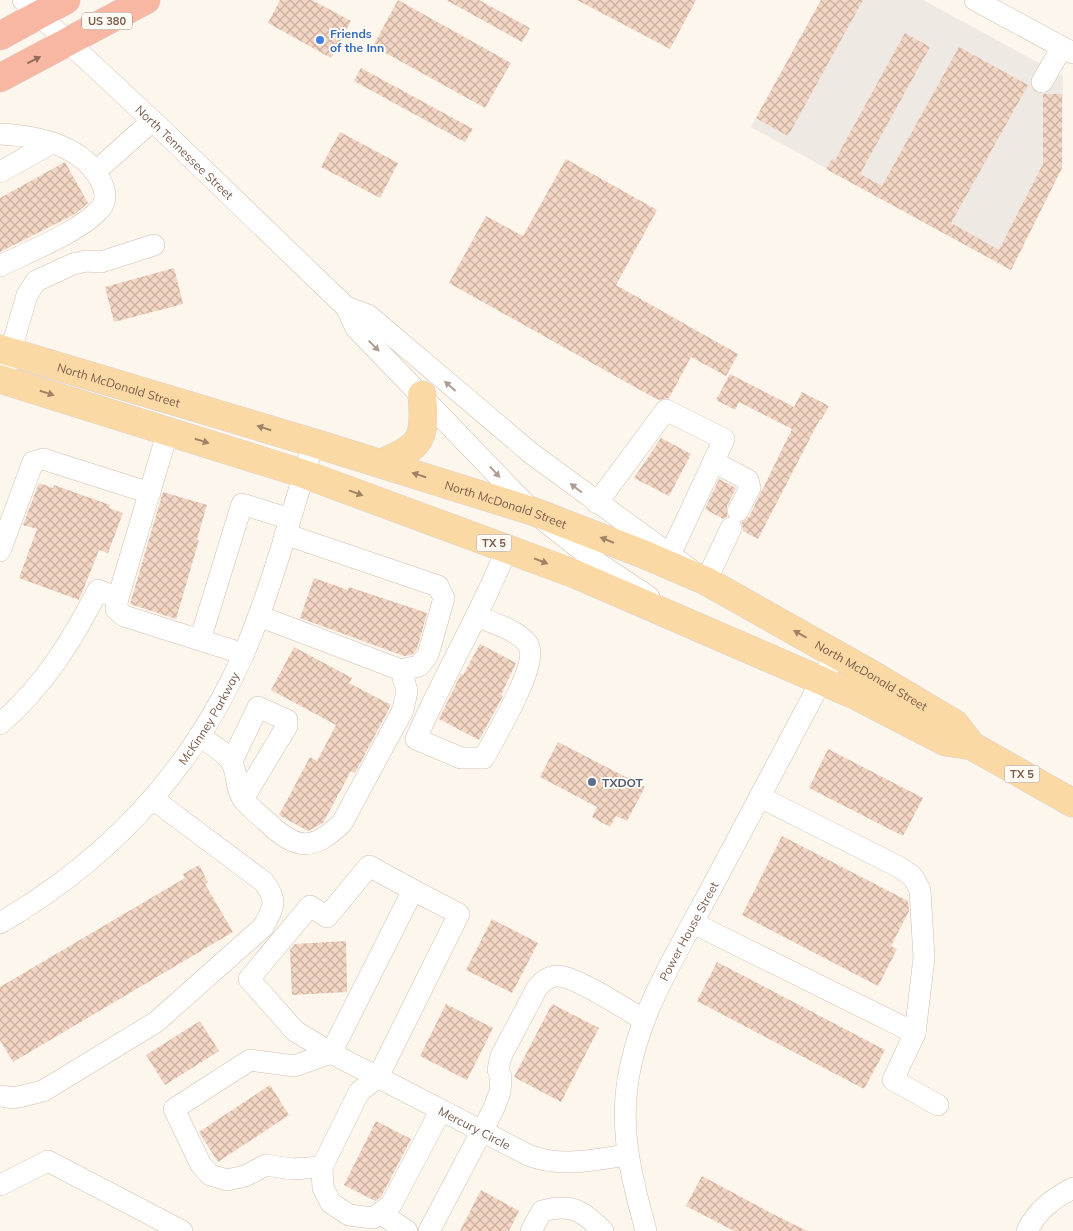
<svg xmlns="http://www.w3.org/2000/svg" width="1073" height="1231" viewBox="0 0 1073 1231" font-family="Mulish,sans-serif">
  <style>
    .industrial { fill: #efe9e4 }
    .building { fill: url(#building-cross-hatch) }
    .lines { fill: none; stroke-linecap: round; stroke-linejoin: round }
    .minor-casing { stroke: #d1beb0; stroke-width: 22 }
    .major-casing { stroke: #dad1cd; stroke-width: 29 }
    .highway-casing { stroke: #dad1cd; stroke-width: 29 }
    .minor { stroke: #fff; stroke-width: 21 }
    .major { stroke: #fbd9a5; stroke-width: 28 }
    .highway { stroke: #f7b7a3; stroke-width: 28 }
    .oneway { fill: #936e5e }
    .oneway2 { fill: #af9d94 }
    .oneway3 { fill: #a18267 }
    .shop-dot { fill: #3f7fe0; stroke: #fffaf3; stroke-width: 2 }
    .service-dot { fill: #5c6f8a; stroke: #fffaf3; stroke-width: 2 }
    .labels { text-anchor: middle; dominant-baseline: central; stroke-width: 4; stroke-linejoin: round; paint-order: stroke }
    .shield { fill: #fffaf3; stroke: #a28b7f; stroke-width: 1 }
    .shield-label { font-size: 11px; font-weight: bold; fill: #7a5c4d }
    .shop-label { font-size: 12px; font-weight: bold; fill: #366cbe; stroke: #fffaf3; text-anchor: start }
    .street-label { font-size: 12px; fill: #7a5c4d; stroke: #fffaf3 }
    .service-label { font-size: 12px; font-weight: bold; fill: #4e5e75; stroke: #fffaf3; text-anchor: start }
  </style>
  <defs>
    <pattern id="building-cross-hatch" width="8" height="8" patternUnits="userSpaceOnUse" patternTransform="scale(1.25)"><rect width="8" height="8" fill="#f3d5c3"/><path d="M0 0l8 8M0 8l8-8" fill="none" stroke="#cab0a1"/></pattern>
  </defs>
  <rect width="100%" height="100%" fill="#fdf6ec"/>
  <path class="industrial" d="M821,0H923L1063,76L1062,168L1011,270L751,127Z"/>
  <g class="building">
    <path d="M280,0H312L351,21L331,58L268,23Z"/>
    <path d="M398,0L511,63L485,108L373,46Z"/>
    <path d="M446,0H479L530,28L522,42Z"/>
    <path d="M577,0H696L670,49Z"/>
    <path d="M821,0H863L788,136L756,118Z"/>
    <path d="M905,33L930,47L860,174L882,186L959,47L1028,85L951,223L999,250L1043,164V94H1062V168L1011,270L826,169L832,159L835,160Z"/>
    <path d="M361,68L473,129L465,142L354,81Z"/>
    <path d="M340,132L398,163L380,198L321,167Z"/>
    <path d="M566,159L657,210L616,285L738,354L726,376L691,357L669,398L658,400L449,283L486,216L523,236Z"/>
    <path d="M65,162L88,203L75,214L0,252V198Z"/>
    <path d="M174,268L183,304L114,322L105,287Z"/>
    <path d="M730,374L794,407L802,392L829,406L821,420L820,419L758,539L743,531L742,522L749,517L792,429L739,402L735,410L716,400Z"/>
    <path d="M661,438L691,454L669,496L634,478Z"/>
    <path d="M719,479L736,488L727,506V517L723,519L705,509Z"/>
    <path d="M39,483L53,488L54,485L110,505L109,508L123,513L108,553L99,550L79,600L19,578L37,529L23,525Z"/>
    <path d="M163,492L207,505L197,539L199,540L176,619L130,604Z"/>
    <path d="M314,578L348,590L349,587L427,613L417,649L412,655L404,656L300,618Z"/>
    <path d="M480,644L516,663L501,695L503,696L479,740L439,719L461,674L463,675Z"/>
    <path d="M294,647L352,678L349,683L391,705L355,773L351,771L323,823L308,831L279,815L310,757L317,761L336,725L271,690Z"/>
    <path d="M558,742L645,787L627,821L616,816L610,827L592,817L597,807L540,777Z"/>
    <path d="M828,749L923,798L903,836L809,788Z"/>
    <path d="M782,836L908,901L909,911L891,946L897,949L878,986L742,915Z"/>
    <path d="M199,865L208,882L205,884L233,932L13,1062L0,1040V987L185,878L183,874Z"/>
    <path d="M492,919L538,943L512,993L466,970Z"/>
    <path d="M346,941L347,992L292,995L290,950L295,944Z"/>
    <path d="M717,962L885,1050L864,1089L697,1001Z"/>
    <path d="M446,1004L493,1028L467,1080L420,1056Z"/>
    <path d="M552,1004L599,1028L561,1102L514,1077Z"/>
    <path d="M200,1021L219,1051L165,1085L146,1055Z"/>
    <path d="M270,1085L289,1115L218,1162L199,1132Z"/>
    <path d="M376,1121L411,1139L381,1197L375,1201L344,1185Z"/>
    <path d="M702,1176L769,1212L807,1231H734L686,1206Z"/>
    <path d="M481,1190L519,1211L509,1231H460Z"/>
  </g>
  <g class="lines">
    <g class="minor-casing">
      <g id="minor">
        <path id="s1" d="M23,0L156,124L346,307L356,328L532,511L598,563L649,597"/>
        <path d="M975,0L1073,53"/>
        <path d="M1042,82L1062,47"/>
        <path d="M0,134C38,136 87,146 103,186C106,193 106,204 99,210C79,232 28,252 0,266"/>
        <path d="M0,172L52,143"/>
        <path d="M95,172L152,121"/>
        <path d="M346,307L368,315L532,454L706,581L731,528"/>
        <path d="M6,367L27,295L36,281L73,264L86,261L101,262L154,245"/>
        <path d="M714,462L748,480L750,488L738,511"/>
        <path d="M597,503L666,410L724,439L670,555"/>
        <path d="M285,534L438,586L444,598L428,655L419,666L401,670"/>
        <path d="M0,551L33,462L43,459L150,493"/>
        <path d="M118,598L116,609L124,616L244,654"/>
        <path d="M476,616C492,623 516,629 527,643C542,661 494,738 484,758H461L416,739C444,674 481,614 507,548"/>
        <path d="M200,640L242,504L290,519"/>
        <path d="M0,724C43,687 72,641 98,590L118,598L168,431"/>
        <path d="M199,736C209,743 226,752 232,763C238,774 235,788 243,799C249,807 258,814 266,821C296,850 312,852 342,823L403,710L407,691L401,670L259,616"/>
        <path d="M232,761L258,707L287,720V726L243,799"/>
        <path d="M760,797L901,868L913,877L920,890L924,958L915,1033L893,1080L938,1105"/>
        <path id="s2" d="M413,890L369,866L327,917L310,906L249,979L295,1031L331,1053L528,1155C561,1168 593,1160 627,1155"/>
        <path id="s3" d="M0,923C122,852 211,749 259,615C280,559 295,500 314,443"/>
        <path d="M693,923L915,1033"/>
        <path d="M0,1096L14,1098L43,1091L156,1022L263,927C274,907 278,901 264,882L153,799"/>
        <path d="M322,1167L292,1169L266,1165L245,1176L227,1180L210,1175L201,1165L174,1109L250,1060L294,1066L331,1053L413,890L459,914L378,1077L359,1092L322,1167L323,1188L331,1203L349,1215L373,1218L391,1205L441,1110"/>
        <path d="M0,1185L48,1161L182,1231"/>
        <path d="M380,1213L407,1231"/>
        <path d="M429,1231L493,1110L500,1092L501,1077L498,1070L501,1056L537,988C542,982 549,976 557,976C574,975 627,1010 644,1020"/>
        <path d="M531,1231L542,1211C571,1203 582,1210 603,1231"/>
        <path id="s4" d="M646,1231C634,1186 622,1144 626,1097C632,1020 678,952 713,885C754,808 795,731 836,653"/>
        <path d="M1027,1231C1037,1210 1054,1198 1073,1188"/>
      </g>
    </g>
    <g class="major-casing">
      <g id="major">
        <path id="s5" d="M0,349L314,443L532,511L643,554L706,581L871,674L955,724L972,746"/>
        <path d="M0,379L304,474L575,574L859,697L946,742L972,746L1073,803"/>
        <path d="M382,463C422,446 426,439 422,395"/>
      </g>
    </g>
    <g class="highway-casing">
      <g id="highway">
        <path d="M0,36L66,0"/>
        <path d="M0,78L146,0"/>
      </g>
    </g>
    <use href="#minor" class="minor"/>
    <use href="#major" class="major"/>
    <use href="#highway" class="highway"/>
  </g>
  <defs><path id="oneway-solid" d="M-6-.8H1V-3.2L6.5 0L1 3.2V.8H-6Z" transform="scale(1.25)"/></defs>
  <use class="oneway" href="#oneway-solid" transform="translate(34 60) rotate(-27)"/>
  <g class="oneway2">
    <use href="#oneway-solid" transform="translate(374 346) rotate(45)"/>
    <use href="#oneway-solid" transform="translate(450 386) rotate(-139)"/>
    <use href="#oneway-solid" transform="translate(495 472) rotate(47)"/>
    <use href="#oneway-solid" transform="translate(576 488) rotate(-143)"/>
  </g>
  <g class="oneway3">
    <use href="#oneway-solid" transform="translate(47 393) rotate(17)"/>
    <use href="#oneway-solid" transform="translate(264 428) rotate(-163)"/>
    <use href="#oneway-solid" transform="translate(202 441) rotate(17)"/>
    <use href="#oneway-solid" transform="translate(419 475) rotate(-162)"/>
    <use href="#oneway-solid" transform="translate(356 493) rotate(20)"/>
    <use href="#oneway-solid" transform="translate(607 540) rotate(-158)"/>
    <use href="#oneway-solid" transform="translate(541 561) rotate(21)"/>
    <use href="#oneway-solid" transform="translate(800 634) rotate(-151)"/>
  </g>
  <circle class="shop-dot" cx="320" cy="40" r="5"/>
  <circle class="service-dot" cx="592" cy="782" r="5"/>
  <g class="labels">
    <g class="shield">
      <rect x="82" y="12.5" width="50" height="17" rx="4"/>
      <rect x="476.5" y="534.5" width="35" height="17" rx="4"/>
      <rect x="1004.5" y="765.5" width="35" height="17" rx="4"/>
    </g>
    <g class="shield-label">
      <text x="107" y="21">US 380</text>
      <text x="494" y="543">TX 5</text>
      <text x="1022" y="774">TX 5</text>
    </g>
    <g class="shop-label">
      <text x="330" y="33">Friends<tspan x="330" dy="14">of the Inn</tspan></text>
    </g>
    <g class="street-label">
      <text stroke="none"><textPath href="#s1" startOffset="222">North Tennessee Street</textPath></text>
      <text stroke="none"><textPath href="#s5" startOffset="124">North McDonald Street</textPath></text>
      <text stroke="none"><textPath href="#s5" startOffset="529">North McDonald Street</textPath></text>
      <text stroke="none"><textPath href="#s5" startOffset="934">North McDonald Street</textPath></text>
      <text stroke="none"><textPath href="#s3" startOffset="296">McKinney Parkway</textPath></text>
      <text stroke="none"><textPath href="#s4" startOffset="315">Power House Street</textPath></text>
      <text stroke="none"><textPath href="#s2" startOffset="505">Mercury Circle</textPath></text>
    </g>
    <g class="service-label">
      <text x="602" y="782">TXDOT</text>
    </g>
  </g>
</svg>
